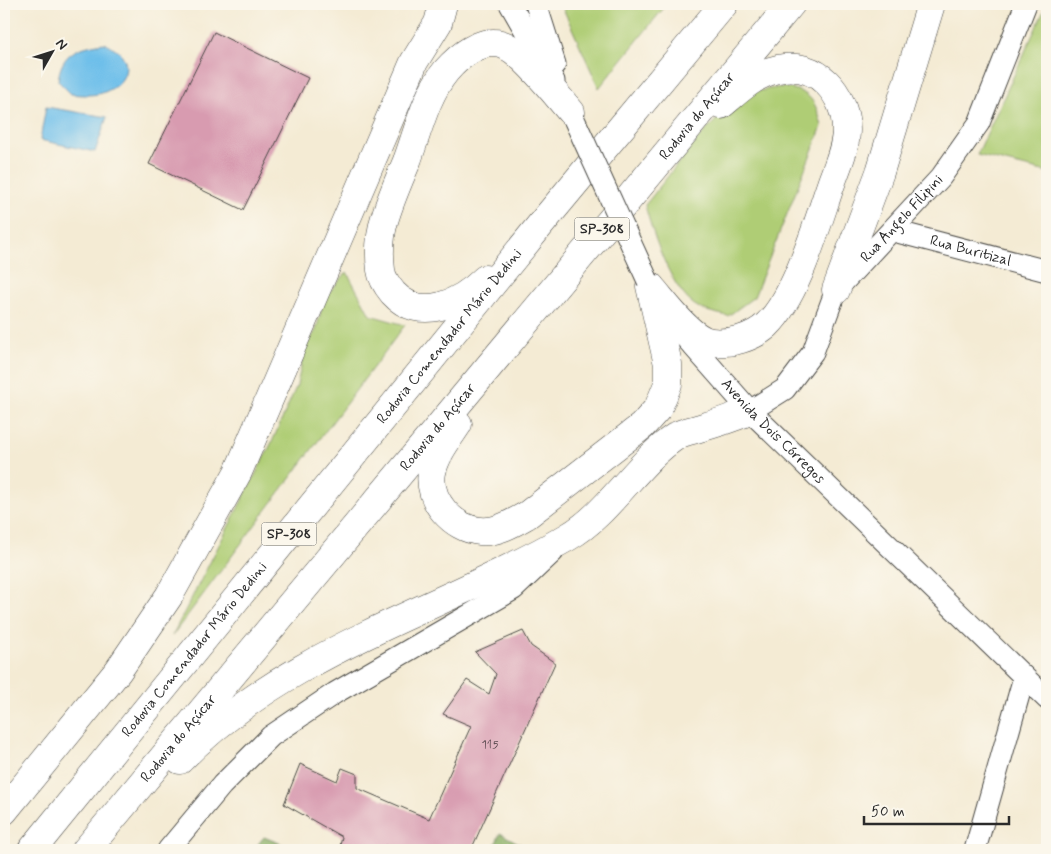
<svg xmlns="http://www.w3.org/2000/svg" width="1051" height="854" viewBox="0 0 1051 854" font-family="Mynerve,sans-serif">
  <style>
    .green { fill: #afcd74; stroke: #6d7c50 }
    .forest { fill: #8bb066; stroke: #5b6e48 }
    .water { fill: #6ebfea; stroke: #4c758a }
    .building { fill: #d89bb0 }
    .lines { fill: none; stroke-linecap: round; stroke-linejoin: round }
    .minor-casing { stroke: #494844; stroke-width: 23 }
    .highway-casing { stroke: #494844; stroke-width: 29 }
    .minor { stroke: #fff; stroke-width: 21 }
    .highway { stroke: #fff; stroke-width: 28 }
    .minor-bridge-casing { stroke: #494844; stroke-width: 23; stroke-linecap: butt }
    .minor-bridge { stroke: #fff; stroke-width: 21 }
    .labels { text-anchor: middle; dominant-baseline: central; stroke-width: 4; stroke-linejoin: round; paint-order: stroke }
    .number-label { font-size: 12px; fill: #56474c }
    .shield { fill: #fbf7ec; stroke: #696865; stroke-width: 1 }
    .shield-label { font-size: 14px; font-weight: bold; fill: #2b2b2b }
    .street-label { font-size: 15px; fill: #2b2b2b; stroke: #fbf7ec }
  </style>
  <rect width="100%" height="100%" fill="#fbf7ec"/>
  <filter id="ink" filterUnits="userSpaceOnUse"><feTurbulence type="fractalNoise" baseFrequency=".02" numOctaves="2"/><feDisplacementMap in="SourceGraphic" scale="10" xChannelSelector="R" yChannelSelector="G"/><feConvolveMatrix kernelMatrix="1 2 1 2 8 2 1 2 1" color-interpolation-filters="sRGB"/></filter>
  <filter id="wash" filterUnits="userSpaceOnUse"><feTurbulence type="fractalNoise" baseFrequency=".0096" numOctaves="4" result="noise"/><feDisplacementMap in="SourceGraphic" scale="20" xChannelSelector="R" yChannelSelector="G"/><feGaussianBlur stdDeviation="1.12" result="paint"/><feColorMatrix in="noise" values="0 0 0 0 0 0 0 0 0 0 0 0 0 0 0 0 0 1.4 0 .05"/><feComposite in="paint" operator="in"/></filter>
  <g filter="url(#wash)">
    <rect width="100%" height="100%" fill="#f4ebd4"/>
    <g class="green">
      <path d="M561,4H667L599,88Z"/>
      <path d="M1047,4V172L977,155Z"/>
      <path d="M782,87C811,91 815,100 822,126L754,297L728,316C719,314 707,312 698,307C672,294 652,232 645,205C676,168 704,123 745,97C756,90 770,89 782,87Z"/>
      <path d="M347,272L370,315L405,325L172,636L272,442L297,385L305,348L316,330L325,297Z"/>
    </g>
    <g class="forest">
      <path d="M500,833L531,850H493Z"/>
      <path d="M264,837L297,850H253Z"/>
    </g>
    <g class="water">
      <path d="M104,43C135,54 132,83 102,93C92,96 81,95 71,94L58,81C61,52 78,47 104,43Z"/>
      <path d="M46,107L107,117L95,152L40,140Z"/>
    </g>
    <g id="blocks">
      <g class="building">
        <path d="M214,32L308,78L243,210L149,164Z"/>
        <path d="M523,631L531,646L555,663L471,850H395L385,845L382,850H339L342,837L284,804L300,764L337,781L342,768L357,774V788L429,819L471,726L443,714L467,680L489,694L496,674L475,652Z"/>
      </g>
    </g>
  </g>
  <g filter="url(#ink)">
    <use href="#blocks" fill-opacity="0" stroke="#494844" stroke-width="1"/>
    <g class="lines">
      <g class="minor-casing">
        <g id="minor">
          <path d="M510,4L554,81"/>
          <path d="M536,4L555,64"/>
          <path id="s1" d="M894,231L1047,271"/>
          <path id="s2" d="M677,328L750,411L1047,699"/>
          <path id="s3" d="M750,411L785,389L813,352L836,290L941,177L979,123L1026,4"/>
          <path d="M168,850L222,785L271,736L335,693L514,589L553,552"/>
          <path d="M975,850L1024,677"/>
        </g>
      </g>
      <g class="highway-casing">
        <g id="highway">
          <path d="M485,279C461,303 420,323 393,293C388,287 382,278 381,270C379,254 380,236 384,221C390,200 399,180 407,161C418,131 426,95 446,71C459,56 480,39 501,44C521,49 556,95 571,112"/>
          <path d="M651,287C665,303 690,339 711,342C731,344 753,338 767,325C797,296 817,224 831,184C837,167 846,148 846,130C846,94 817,60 778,69C756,73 738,91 721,105"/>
          <path d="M836,290L880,172L931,4"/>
          <path d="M458,424C448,439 436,454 432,472C427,500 453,529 480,531C496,533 513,523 527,515L642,426L658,408L668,384V364L650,286"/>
          <path d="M180,760C286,651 439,611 568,537C610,513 637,461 678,435C685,431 695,430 703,427C719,423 734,417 750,411"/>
          <path d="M4,811L118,671L169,596L238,472L414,62L438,23L443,4"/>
          <path id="s4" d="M32,850L546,218L724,4"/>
          <path id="s5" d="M86,850L791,4"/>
        </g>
      </g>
      <use href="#minor" class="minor"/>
      <use href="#highway" class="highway"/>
      <g class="minor-bridge-casing">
        <path id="minor-bridge" d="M574,119L648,281"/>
      </g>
      <use href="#minor-bridge" class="minor-bridge"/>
    </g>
  </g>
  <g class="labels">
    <g class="number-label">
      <text x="490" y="745">115</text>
    </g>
    <g class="shield">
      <rect x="574.5" y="217.5" width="55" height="23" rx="4"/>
      <rect x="261.5" y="522.5" width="55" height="23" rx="4"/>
    </g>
    <g class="shield-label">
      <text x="602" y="229">SP-308</text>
      <text x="289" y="534">SP-308</text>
    </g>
    <g class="street-label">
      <text stroke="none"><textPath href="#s5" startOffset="955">Rodovia do Açúcar</textPath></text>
      <text stroke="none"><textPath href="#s3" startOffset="251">Rua Angelo Filipini</textPath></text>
      <text stroke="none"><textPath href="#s1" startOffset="79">Rua Buritizal</textPath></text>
      <text stroke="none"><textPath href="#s4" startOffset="662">Rodovia Comendador Mário Dedini</textPath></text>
      <text stroke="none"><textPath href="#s5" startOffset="550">Rodovia do Açúcar</textPath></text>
      <text stroke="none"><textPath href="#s2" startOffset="141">Avenida Dois Córregos</textPath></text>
      <text stroke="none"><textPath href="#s4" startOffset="258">Rodovia Comendador Mário Dedini</textPath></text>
      <text stroke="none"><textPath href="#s5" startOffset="145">Rodovia do Açúcar</textPath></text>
    </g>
  </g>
  <rect width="1051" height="854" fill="none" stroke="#fbf7ec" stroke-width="20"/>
  <g transform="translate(52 52) rotate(51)" stroke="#fbf7ec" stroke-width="4" paint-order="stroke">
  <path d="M0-4L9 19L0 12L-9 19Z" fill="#2b2b2b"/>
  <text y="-8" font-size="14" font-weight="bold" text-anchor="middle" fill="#2b2b2b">N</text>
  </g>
  <path d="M864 816v8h145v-8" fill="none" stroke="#2b2b2b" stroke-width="2.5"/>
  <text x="871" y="816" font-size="15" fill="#2b2b2b" stroke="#fbf7ec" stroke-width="4" paint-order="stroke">50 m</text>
</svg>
